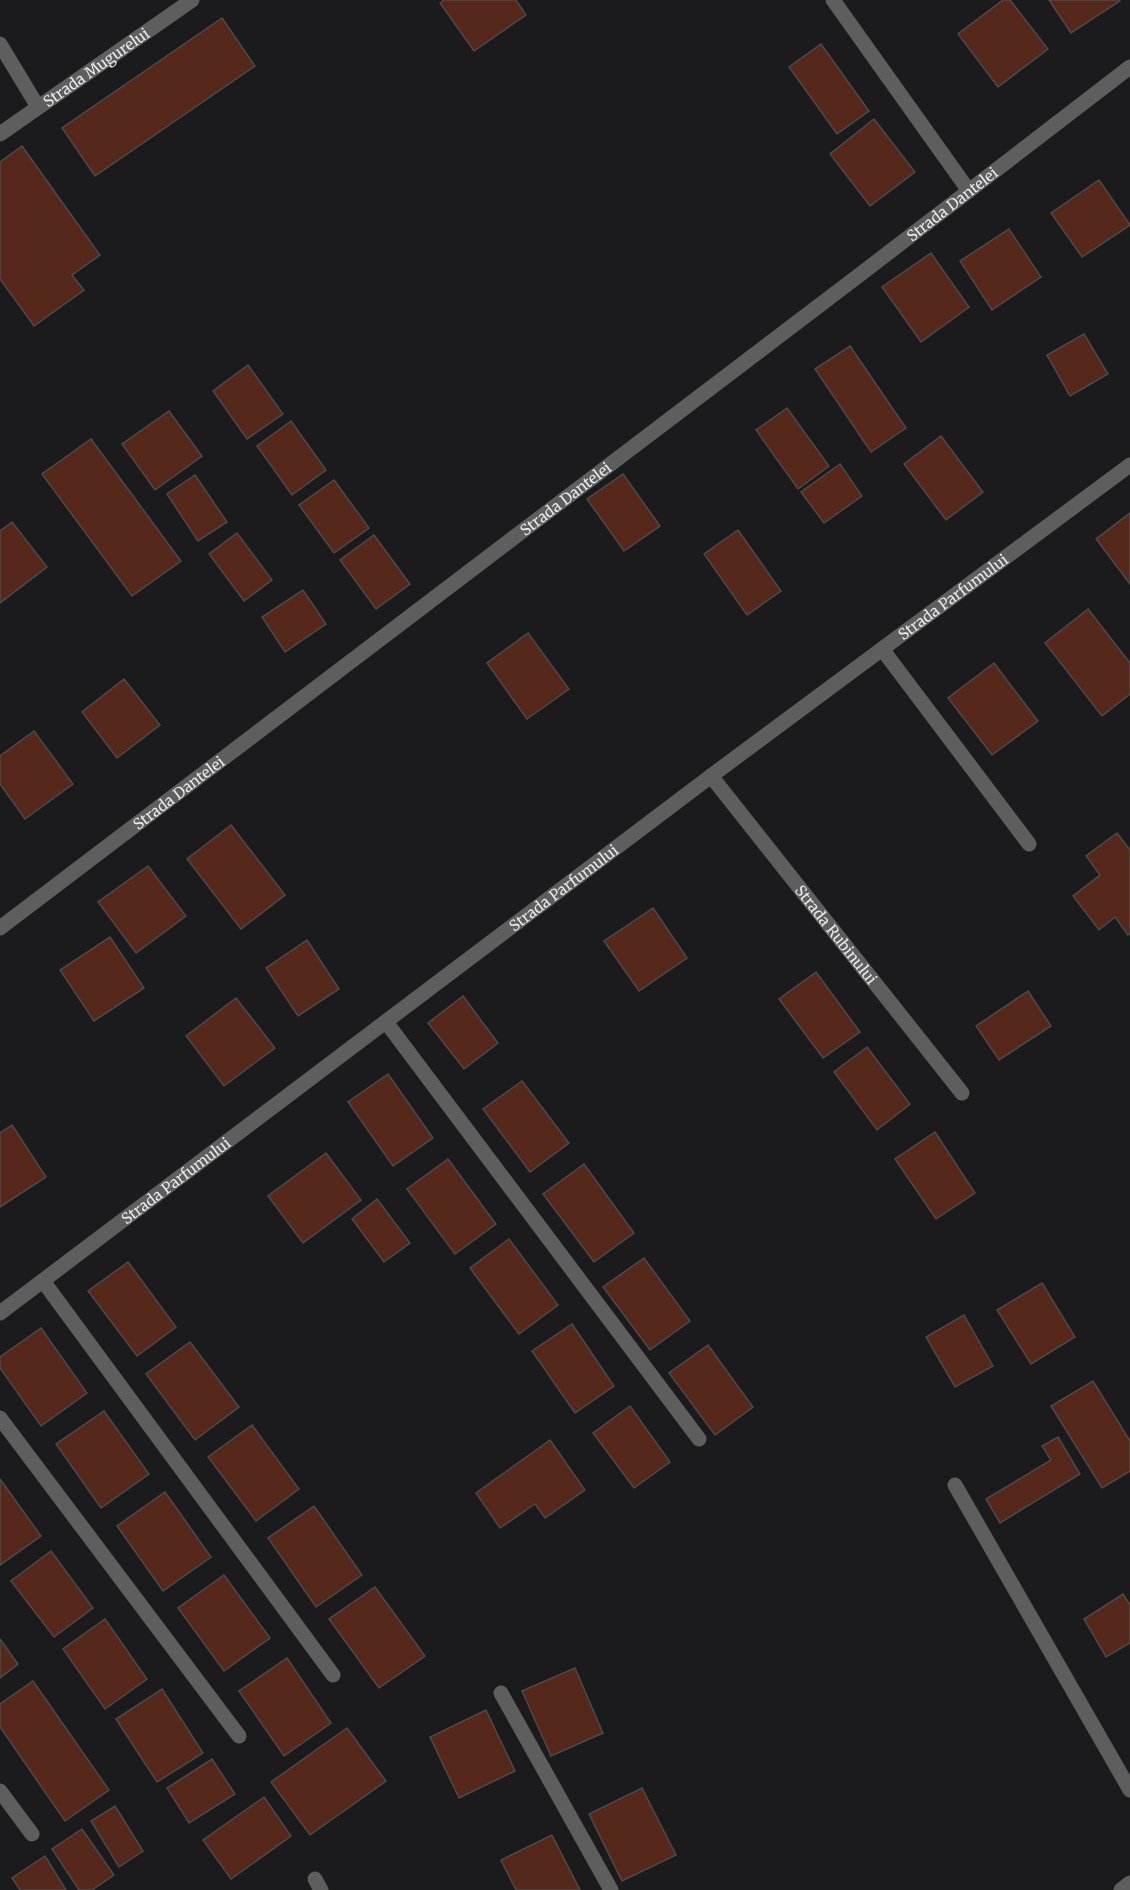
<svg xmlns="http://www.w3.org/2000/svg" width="1130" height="1890" viewBox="0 0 1130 1890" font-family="Merriweather,serif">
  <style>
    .building { fill: #56281c; stroke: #4d4a49; stroke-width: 1.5 }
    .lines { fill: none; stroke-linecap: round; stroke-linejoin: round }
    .minor { stroke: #5d5e5d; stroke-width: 15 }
    .labels { text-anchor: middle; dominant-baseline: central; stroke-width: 4.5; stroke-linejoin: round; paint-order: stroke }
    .street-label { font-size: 15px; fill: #eae9eb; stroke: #1b1a1c }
  </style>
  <rect width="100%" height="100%" fill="#1b1a1c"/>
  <g class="building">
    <path d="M444,0H516L526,15L474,51L440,3Z"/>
    <path d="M1003,0H1010L1048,49L998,87L958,34Z"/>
    <path d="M1049,0H1119L1120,1L1071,33Z"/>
    <path d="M222,18L255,66L95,176L62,128Z"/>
    <path d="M821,44L869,111L837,134L789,67Z"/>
    <path d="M874,119L915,172L870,206L830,154Z"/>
    <path d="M22,146L100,255L72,275L84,290L34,326L0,279V162Z"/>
    <path d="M1099,180L1130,225L1082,257L1051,213Z"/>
    <path d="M1009,229L1041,277L992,310L960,261Z"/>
    <path d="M931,253L969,307L921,342L882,287Z"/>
    <path d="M1084,334L1108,374L1070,396L1047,355Z"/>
    <path d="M850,346L906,428L871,452L815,369Z"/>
    <path d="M248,365L283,414L247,439L213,391Z"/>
    <path d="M787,408L829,466L798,489L756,430Z"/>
    <path d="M169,411L202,456L155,490L122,444Z"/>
    <path d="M291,421L326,470L292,495L257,446Z"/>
    <path d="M941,436L983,492L946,520L904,464Z"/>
    <path d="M91,439L181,561L132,596L42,474Z"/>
    <path d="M840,464L862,496L824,523L801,492Z"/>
    <path d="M623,474L660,526L624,551L587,499Z"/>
    <path d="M195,475L227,522L198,541L167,494Z"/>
    <path d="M334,480L369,528L334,553L299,505Z"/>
    <path d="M1130,513V584L1096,539Z"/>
    <path d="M12,522L47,567L0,603V531Z"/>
    <path d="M738,530L781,591L747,615L704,554Z"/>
    <path d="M237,533L272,580L244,601L209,554Z"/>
    <path d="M374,535L410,584L376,609L340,560Z"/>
    <path d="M303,590L326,624L285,652L262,617Z"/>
    <path d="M1088,609L1130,663V694L1102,716L1045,643Z"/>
    <path d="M528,633L569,689L527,719L487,663Z"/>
    <path d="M994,663L1038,721L992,755L948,698Z"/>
    <path d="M124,679L160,725L117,758L82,712Z"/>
    <path d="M34,731L73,784L25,819L0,784V756Z"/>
    <path d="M231,825L285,895L241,929L187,859Z"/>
    <path d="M1117,833L1130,850V934L1128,935L1115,917L1099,930L1073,896L1100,875L1086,856Z"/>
    <path d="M148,866L186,916L136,953L98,902Z"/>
    <path d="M653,908L687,958L639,991L604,941Z"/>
    <path d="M110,937L144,988L94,1021L60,970Z"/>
    <path d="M307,940L339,989L298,1016L266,968Z"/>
    <path d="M816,972L860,1032L823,1058L779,999Z"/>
    <path d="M1028,991L1051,1026L999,1060L976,1026Z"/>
    <path d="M463,996L498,1043L464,1069L428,1023Z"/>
    <path d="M236,998L275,1048L224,1086L186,1036Z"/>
    <path d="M867,1047L910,1104L877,1130L834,1072Z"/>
    <path d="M388,1074L433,1138L393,1166L348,1102Z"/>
    <path d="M522,1081L569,1143L530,1172L483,1109Z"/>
    <path d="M12,1125L46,1177L0,1207V1133Z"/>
    <path d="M935,1132L975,1193L936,1219L895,1159Z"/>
    <path d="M326,1153L361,1200L303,1243L268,1196Z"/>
    <path d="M448,1159L496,1224L455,1254L407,1189Z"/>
    <path d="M584,1164L634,1233L594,1262L543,1194Z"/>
    <path d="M377,1199L410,1243L384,1262L352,1219Z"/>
    <path d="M509,1239L558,1305L519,1334L470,1268Z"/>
    <path d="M644,1258L690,1321L650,1350L603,1287Z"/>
    <path d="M128,1262L176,1327L137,1356L88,1291Z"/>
    <path d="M1042,1283L1075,1337L1031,1364L997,1310Z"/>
    <path d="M964,1315L993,1366L955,1387L926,1337Z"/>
    <path d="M572,1324L614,1386L575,1413L532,1351Z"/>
    <path d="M41,1328L87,1393L41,1426L0,1368V1357Z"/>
    <path d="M190,1342L239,1407L195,1440L146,1374Z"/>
    <path d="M708,1345L753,1407L715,1435L669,1373Z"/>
    <path d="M1093,1381L1130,1441V1471L1102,1488L1051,1406Z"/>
    <path d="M630,1406L670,1462L634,1488L593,1433Z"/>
    <path d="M104,1411L149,1474L101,1508L56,1444Z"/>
    <path d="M252,1425L299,1489L256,1521L208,1457Z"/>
    <path d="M1058,1437L1080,1474L1000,1523L986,1499L1051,1460L1042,1446Z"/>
    <path d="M550,1440L585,1490L545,1518L535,1504L500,1528L476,1493Z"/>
    <path d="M0,1479L41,1536L0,1565Z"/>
    <path d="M165,1492L211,1557L163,1591L117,1526Z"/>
    <path d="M314,1506L362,1575L316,1607L268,1538Z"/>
    <path d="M51,1551L93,1608L54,1637L11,1581Z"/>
    <path d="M224,1575L270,1638L224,1671L178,1608Z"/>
    <path d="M375,1587L425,1656L379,1688L329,1619Z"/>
    <path d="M1123,1594L1130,1605V1643L1106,1657L1084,1619Z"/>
    <path d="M105,1619L147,1679L105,1709L63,1649Z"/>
    <path d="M0,1639L18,1664L0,1678Z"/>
    <path d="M287,1658L331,1723L284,1756L239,1691Z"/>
    <path d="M575,1668L603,1733L551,1756L522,1691Z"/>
    <path d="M33,1681L109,1790L65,1821L0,1727V1704Z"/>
    <path d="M162,1689L203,1753L157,1782L116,1719Z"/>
    <path d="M486,1710L515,1771L459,1798L430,1737Z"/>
    <path d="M347,1728L386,1781L310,1835L271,1782Z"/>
    <path d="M212,1759L235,1794L189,1823L167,1788Z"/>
    <path d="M642,1788L676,1855L622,1881L589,1814Z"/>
    <path d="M264,1797L291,1836L231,1879L203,1840Z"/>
    <path d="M115,1806L143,1851L119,1867L91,1821Z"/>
    <path d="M82,1829L114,1875L92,1890H79L52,1849Z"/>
    <path d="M552,1835L580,1890H516L501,1860Z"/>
    <path d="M45,1856L66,1890H20L12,1878Z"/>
  </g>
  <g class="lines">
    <g class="minor">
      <path d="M833,0L969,191"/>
      <path d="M0,44L38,107"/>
      <path id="s1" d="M0,134L192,0"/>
      <path d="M882,649L1029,844"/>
      <path id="s2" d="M711,776L962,1093"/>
      <path id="s3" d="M0,928L862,273L1130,67"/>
      <path d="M386,1022L699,1439"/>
      <path d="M43,1281L333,1675"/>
      <path id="s4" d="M0,1313L711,776L1130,465"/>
      <path d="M0,1418L239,1736"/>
      <path d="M955,1485L1130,1790"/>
      <path d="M501,1693L611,1890"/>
      <path d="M0,1791L32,1834"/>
      <path d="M315,1879L321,1890"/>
      <path d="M1121,1890L1130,1883"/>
    </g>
  </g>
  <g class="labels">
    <g class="street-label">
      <text stroke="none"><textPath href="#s1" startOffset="117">Strada Mugurelui</textPath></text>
      <text stroke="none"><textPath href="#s3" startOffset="1196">Strada Dantelei</textPath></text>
      <text stroke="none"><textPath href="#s3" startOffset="710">Strada Dantelei</textPath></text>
      <text stroke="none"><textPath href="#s4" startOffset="1192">Strada Parfumului</textPath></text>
      <text stroke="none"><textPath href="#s3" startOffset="224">Strada Dantelei</textPath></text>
      <text stroke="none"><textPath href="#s4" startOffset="706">Strada Parfumului</textPath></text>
      <text stroke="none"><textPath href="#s2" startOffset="202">Strada Rubinului</textPath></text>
      <text stroke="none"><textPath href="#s4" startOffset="220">Strada Parfumului</textPath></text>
    </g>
  </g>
</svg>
